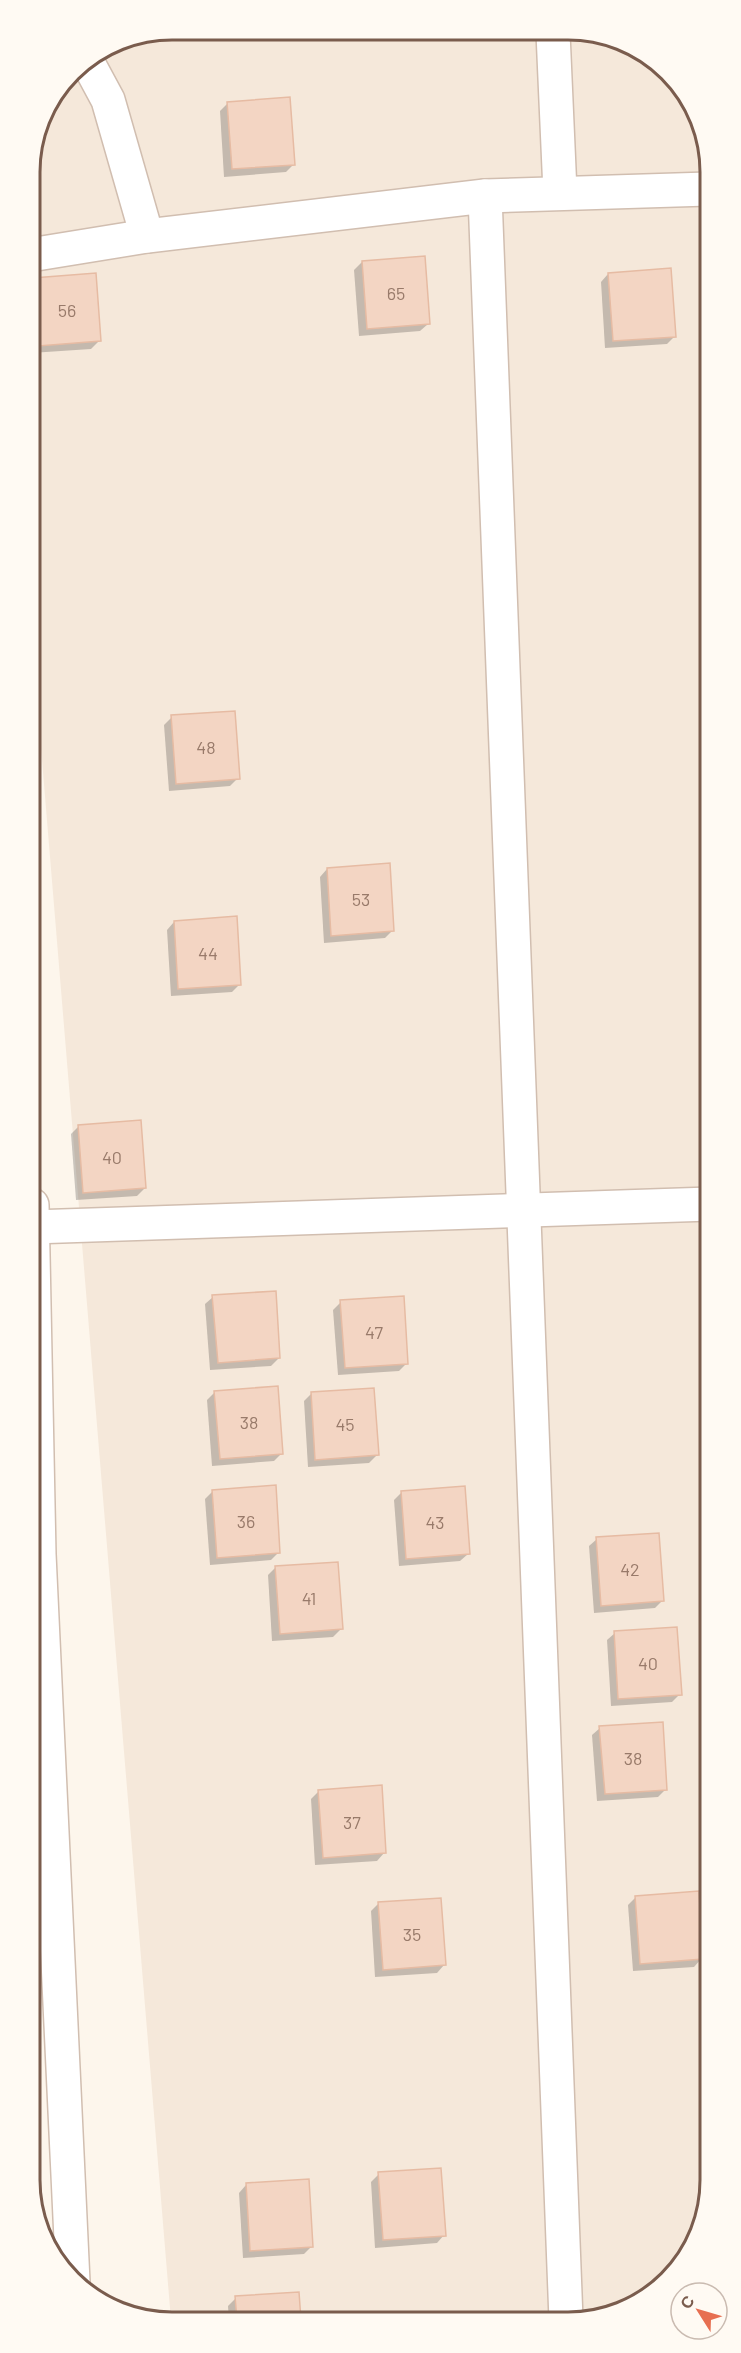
<svg xmlns="http://www.w3.org/2000/svg" width="741" height="2353" viewBox="0 0 741 2353" font-family="Barlow,sans-serif">
  <style>
    .residential { fill: #f5e8da }
    .shadow { fill: #0003 }
    .building { fill: #f3d5c3; stroke: #e6bba3; stroke-width: 1.5 }
    .lines { fill: none; stroke-linecap: round; stroke-linejoin: round }
    .minor-casing { stroke: #d1beb0; stroke-width: 36 }
    .minor { stroke: #fff; stroke-width: 33 }
    .labels { text-anchor: middle; dominant-baseline: central; stroke-width: 4.5; stroke-linejoin: round; paint-order: stroke }
    .number-label { font-size: 18px; fill: #987a6a }
    .rim { fill: none; stroke: #7a5c4d; stroke-width: 3 }
  </style>
  <rect width="100%" height="100%" fill="#fdf6ec"/>
  <g class="residential">
    <path d="M172,30L597,33L670,72L708,145L711,2189L700,2235L676,2274L639,2304L596,2320H171L31,627L30,164L41,118L72,71L118,41Z"/>
    <path d="M32,2038L41,2224L33,2208Z"/>
  </g>
  <g class="shadow">
    <path d="M425,32H466L425,35Z"/>
    <path d="M228,103L294,164L286,172L224,177L220,111Z"/>
    <path d="M362,262L428,324L420,331L359,336L354,270Z"/>
    <path d="M608,274L675,336L667,344L605,348L601,282Z"/>
    <path d="M34,279L99,341L91,349L31,353L30,283Z"/>
    <path d="M172,717L238,778L230,786L169,791L164,725Z"/>
    <path d="M327,869L393,930L385,938L324,943L320,877Z"/>
    <path d="M174,922L240,984L232,992L171,996L167,930Z"/>
    <path d="M79,1126L145,1188L137,1196L76,1200L71,1134Z"/>
    <path d="M213,1297L279,1358L271,1366L210,1370L205,1304Z"/>
    <path d="M341,1302L407,1363L399,1371L338,1375L333,1310Z"/>
    <path d="M215,1392L281,1454L274,1461L212,1466L207,1400Z"/>
    <path d="M312,1393L377,1455L369,1463L308,1467L304,1401Z"/>
    <path d="M213,1491L279,1552L271,1560L210,1565L205,1499Z"/>
    <path d="M402,1492L468,1554L460,1561L399,1566L394,1500Z"/>
    <path d="M597,1539L663,1600L655,1608L594,1613L589,1546Z"/>
    <path d="M275,1568L341,1629L333,1637L272,1641L268,1575Z"/>
    <path d="M615,1633L680,1694L672,1702L611,1706L607,1640Z"/>
    <path d="M600,1728L666,1789L658,1797L597,1801L592,1735Z"/>
    <path d="M319,1791L384,1853L377,1861L315,1865L311,1799Z"/>
    <path d="M636,1897L701,1959L694,1967L633,1971L628,1905Z"/>
    <path d="M379,1903L444,1965L437,1973L375,1977L371,1911Z"/>
    <path d="M379,2174L444,2235L437,2243L375,2248L371,2182Z"/>
    <path d="M246,2185L312,2246L304,2254L243,2258L239,2193Z"/>
    <path d="M297,2293L299,2320H229L228,2306L236,2298Z"/>
  </g>
  <g class="building">
    <path d="M290,97L295,165L232,169L227,102Z"/>
    <path d="M425,256L430,324L367,329L362,261Z"/>
    <path d="M671,268L676,337L613,341L608,273Z"/>
    <path d="M96,273L101,341L38,346L33,278Z"/>
    <path d="M235,711L240,779L176,784L171,715Z"/>
    <path d="M390,863L394,931L331,936L327,868Z"/>
    <path d="M237,916L241,985L178,989L174,921Z"/>
    <path d="M141,1120L146,1188L83,1193L78,1125Z"/>
    <path d="M276,1291L280,1358L218,1363L212,1295Z"/>
    <path d="M404,1296L408,1364L345,1368L340,1300Z"/>
    <path d="M278,1386L283,1454L220,1459L214,1391Z"/>
    <path d="M374,1388L379,1455L315,1460L311,1392Z"/>
    <path d="M276,1485L280,1553L217,1558L212,1490Z"/>
    <path d="M465,1486L470,1554L406,1559L401,1491Z"/>
    <path d="M659,1533L664,1601L601,1606L596,1537Z"/>
    <path d="M338,1562L343,1629L280,1634L275,1566Z"/>
    <path d="M677,1627L682,1695L618,1699L614,1631Z"/>
    <path d="M663,1722L667,1790L605,1794L599,1726Z"/>
    <path d="M382,1785L386,1853L323,1858L318,1790Z"/>
    <path d="M699,1891L703,1959L640,1964L635,1896Z"/>
    <path d="M441,1898L446,1965L383,1970L378,1902Z"/>
    <path d="M32,1934L40,1973L32,1975Z"/>
    <path d="M441,2168L446,2236L383,2240L378,2172Z"/>
    <path d="M309,2179L313,2247L250,2251L246,2183Z"/>
    <path d="M299,2292L301,2320H237L235,2296Z"/>
  </g>
  <g class="lines">
    <g class="minor-casing">
      <g id="minor">
        <path d="M553,33L560,192"/>
        <path d="M87,61L108,100L147,236"/>
        <path d="M485,196L566,2320"/>
        <path d="M30,255L147,236L485,196L708,189"/>
        <path d="M32,1205L39,1554L73,2282"/>
        <path d="M32,1227L710,1204"/>
      </g>
    </g>
    <use href="#minor" class="minor"/>
  </g>
  <g class="labels">
    <g class="number-label">
      <text x="396" y="293">65</text>
      <text x="67" y="310">56</text>
      <text x="206" y="747">48</text>
      <text x="361" y="899">53</text>
      <text x="208" y="953">44</text>
      <text x="112" y="1157">40</text>
      <text x="374" y="1332">47</text>
      <text x="249" y="1422">38</text>
      <text x="345" y="1424">45</text>
      <text x="246" y="1521">36</text>
      <text x="435" y="1522">43</text>
      <text x="630" y="1569">42</text>
      <text x="309" y="1598">41</text>
      <text x="648" y="1663">40</text>
      <text x="633" y="1758">38</text>
      <text x="352" y="1822">37</text>
      <text x="412" y="1934">35</text>
    </g>
  </g>
  <path d="M0 0H741V2353H0ZM172 40H568A132 132 0 0 1 700 172V2180A132 132 0 0 1 568 2312H172A132 132 0 0 1 40 2180V172A132 132 0 0 1 172 40Z" fill="#fffaf3" fill-rule="evenodd"/>
  <path class="rim" d="M172 40H568A132 132 0 0 1 700 172V2180A132 132 0 0 1 568 2312H172A132 132 0 0 1 40 2180V172A132 132 0 0 1 172 40Z"/>
  <g transform="translate(699 2311) rotate(307)"><circle r="28" fill="#fffaf3" stroke="#cabbb1" stroke-width="1.5"/>
  <path d="M0-4.5L10 22L0 15L-10 22Z" fill="#e76f51"/>
  <text y="-9" font-size="16" font-weight="bold" text-anchor="middle" fill="#7a5c4d">С</text>
  </g>
</svg>
